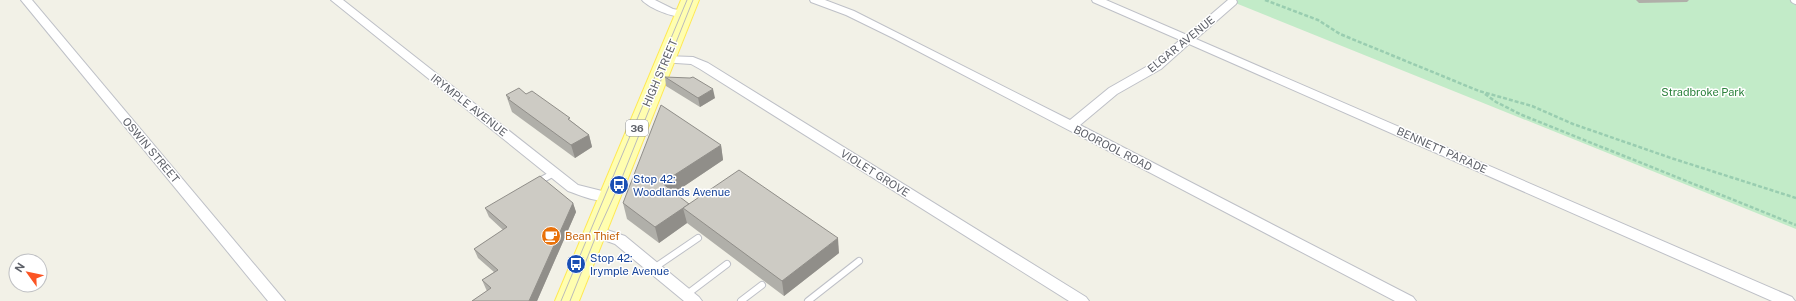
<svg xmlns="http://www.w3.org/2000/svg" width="1796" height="301" viewBox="0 0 1796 301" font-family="'Public Sans',sans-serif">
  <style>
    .green { fill: #c2ebc8 }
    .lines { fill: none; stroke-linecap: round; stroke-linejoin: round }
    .service-casing { stroke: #bec0c7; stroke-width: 8 }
    .minor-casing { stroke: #bec0c7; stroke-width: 2 }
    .primary-casing { stroke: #ffe953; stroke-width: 2 }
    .path { stroke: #99cdb0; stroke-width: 2.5; stroke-dasharray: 4 2; stroke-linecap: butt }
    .service { stroke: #fff; stroke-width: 6 }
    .minor { fill: #fff; fill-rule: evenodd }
    .primary { fill: #fffeaf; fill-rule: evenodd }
    .tram { stroke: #bababc; stroke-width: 1 }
    .wall { fill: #b0afa9 }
    .shaded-wall { fill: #908e89 }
    .building { fill: #cdcbc4; stroke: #908e89 }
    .labels { text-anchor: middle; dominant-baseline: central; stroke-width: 3; stroke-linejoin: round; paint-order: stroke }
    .shield { fill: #fff; stroke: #8e9096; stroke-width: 1 }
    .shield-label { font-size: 10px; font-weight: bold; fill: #5e6169 }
    .street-label { font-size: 11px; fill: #5e6169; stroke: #fff }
    .park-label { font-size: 11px; fill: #2b823c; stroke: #fff }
    .transit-label { font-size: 11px; fill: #164399; stroke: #fff; text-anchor: start }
    .food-label { font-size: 11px; fill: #c56008; stroke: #fff; text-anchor: start }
  </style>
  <rect width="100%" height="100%" fill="#f2f1e7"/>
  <path class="green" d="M1228,0H1796V229Z"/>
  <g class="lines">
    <g class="service-casing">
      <g id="service">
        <path d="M1794,0L1796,1"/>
        <path d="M536,183L554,173"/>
        <path d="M654,268L698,238"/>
        <path d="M686,295L727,264"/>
        <path d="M741,301L762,285"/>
        <path d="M808,301L859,261"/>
      </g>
    </g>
    <g class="minor-casing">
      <g id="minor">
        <path d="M21,0H32L285,301H268Z"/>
        <path d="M331,0H343L578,185L614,194L616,197L614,200C600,204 582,196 568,191Z"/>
        <path d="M642,0H655L673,9L689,12L690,14C683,23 648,8 642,0Z"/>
        <path d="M810,0H825L854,11L1070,120L1109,88L1153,63L1180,40L1093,2L1092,0H1106L1187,35L1228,0H1236L1237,2L1236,4L1196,39L1792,297L1795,301H1772L1189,44L1161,69L1117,94L1080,125L1413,297L1416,301H1395L893,38L846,15L811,2Z"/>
        <path d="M665,56L693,57L708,63L1086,297L1089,301H1069L700,69L691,64L661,62L659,60Z"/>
        <path d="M595,226L625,236L699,297L702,301H684L615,244L590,235L588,231L590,227Z"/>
      </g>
    </g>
    <g class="primary-casing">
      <path id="primary" d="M681,0H699L579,301H555Z"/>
    </g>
    <g class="path">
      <path d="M1265,0L1318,20L1340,34L1479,91L1532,106L1573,124L1671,158L1796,198"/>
      <path d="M1485,94L1496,102L1522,115L1796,225"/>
    </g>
    <use href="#service" class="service"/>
    <use href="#minor" class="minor"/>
    <use href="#primary" class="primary"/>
    <g class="tram">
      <path d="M561,301L687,0"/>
      <path d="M570,301L598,231L619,185L693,0"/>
    </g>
  </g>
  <g class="wall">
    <path d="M1636,0H1689L1687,2L1639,3Z"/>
    <path d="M665,77L715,98L700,107L666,86Z"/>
    <path d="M526,94L571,121L589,135L592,147L575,158L512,112L506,95Z"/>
    <path d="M721,145L723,160L674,193L689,204L839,253L784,296L687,223L659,243L627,219L623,203Z"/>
    <path d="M573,203L576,212L537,301H472L487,291L486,289L482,280L494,272L478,258L474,249L503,230L489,217L485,208Z"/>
  </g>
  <g class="shaded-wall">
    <path d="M713,89L715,98L700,107L698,98Z"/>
    <path d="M589,135L592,147L575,158L571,145Z"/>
    <path d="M721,145L723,160L665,199L662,183Z"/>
    <path d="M573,203L576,212L537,301H529Z"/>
    <path d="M683,208L687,223L659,243L655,227Z"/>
    <path d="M838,238L839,253L784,296L782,281Z"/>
  </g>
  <g class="building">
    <path d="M665,77L690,78L693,77L713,89L698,98Z"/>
    <path d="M519,88L526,94L532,91L570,118L568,119L589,135L571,145L508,99L510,98L506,95Z"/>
    <path d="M661,105L721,145L662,183L689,204L655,227L623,203Z"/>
    <path d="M739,170L838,238L782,281L683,208Z"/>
    <path d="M540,176L573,203L529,301H472L491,288L482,280L498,270L474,249L507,227L485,208Z"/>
  </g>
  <defs>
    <g id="bus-disc" transform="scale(1)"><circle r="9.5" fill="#1a4fb4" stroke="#fff"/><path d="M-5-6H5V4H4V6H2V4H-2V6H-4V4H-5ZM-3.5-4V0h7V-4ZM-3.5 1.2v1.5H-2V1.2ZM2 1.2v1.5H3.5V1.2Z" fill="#fff"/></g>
    <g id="cafe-disc" transform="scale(1)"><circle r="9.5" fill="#e8710a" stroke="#fff"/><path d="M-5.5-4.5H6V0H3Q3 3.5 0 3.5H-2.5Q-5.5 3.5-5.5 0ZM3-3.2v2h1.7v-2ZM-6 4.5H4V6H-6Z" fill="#fff"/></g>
  </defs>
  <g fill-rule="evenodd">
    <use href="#bus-disc" x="619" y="185"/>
    <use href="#cafe-disc" x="551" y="236"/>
    <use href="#bus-disc" x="576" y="264"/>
  </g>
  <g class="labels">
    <rect class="shield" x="626" y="120" width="22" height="16" rx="3"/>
    <g class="shield-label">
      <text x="637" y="128">36</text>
    </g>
    <g class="street-label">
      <text transform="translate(1181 44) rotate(-39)">ELGAR AVENUE</text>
      <text transform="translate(660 73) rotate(-67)">HIGH STREET</text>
      <text transform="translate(469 105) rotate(38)">IRYMPLE AVENUE</text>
      <text transform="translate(1113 148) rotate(27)">BOOROOL ROAD</text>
      <text transform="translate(151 150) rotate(50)">OSWIN STREET</text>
      <text transform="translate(1442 150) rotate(24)">BENNETT PARADE</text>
      <text transform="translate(875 173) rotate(32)">VIOLET GROVE</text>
    </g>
    <g class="park-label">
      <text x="1703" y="92">Stradbroke Park</text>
    </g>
    <g class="transit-label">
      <text x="633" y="179">Stop 42:<tspan x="633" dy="13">Woodlands Avenue</tspan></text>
      <text x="590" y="258">Stop 42:<tspan x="590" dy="13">Irymple Avenue</tspan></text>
    </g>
    <g class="food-label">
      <text x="565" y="236">Bean Thief</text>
    </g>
  </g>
  <g transform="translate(28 273) rotate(303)"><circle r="19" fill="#ffffff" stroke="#bfc0c3"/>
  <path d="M0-3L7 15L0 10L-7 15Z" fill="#fb5524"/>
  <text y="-6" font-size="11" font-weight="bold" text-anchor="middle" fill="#5e6169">N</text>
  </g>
</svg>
